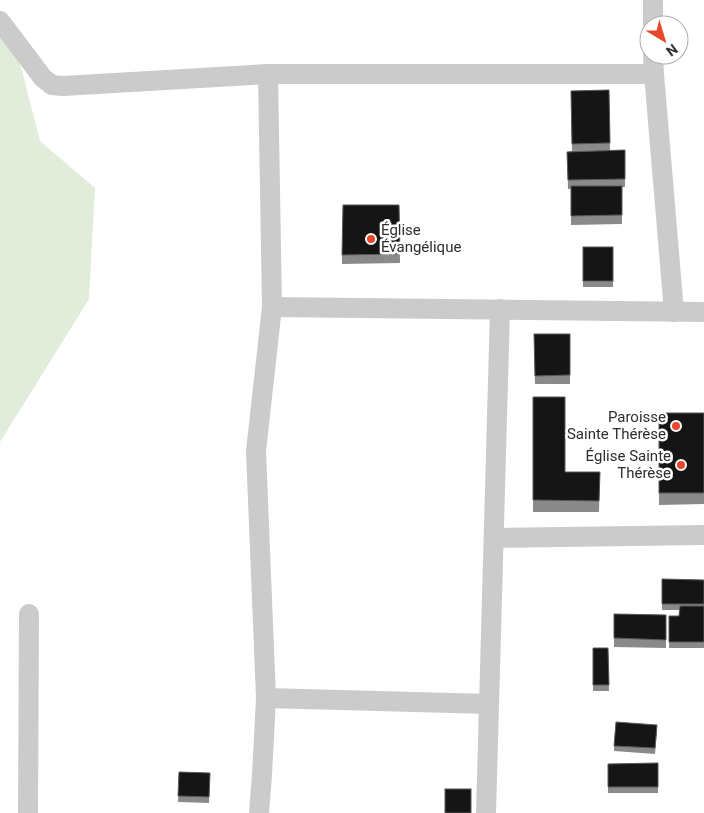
<svg xmlns="http://www.w3.org/2000/svg" width="704" height="813" viewBox="0 0 704 813" font-family="Roboto,sans-serif">
  <style>
    .green { fill: #e1ecdb }
    .lines { fill: none; stroke-linecap: round; stroke-linejoin: round }
    .street { stroke: #cbcbcb; stroke-width: 20 }
    .wall { fill: #8a8a8a }
    .building { fill: #151515; stroke: #5b5b5b }
    .poi-dot { fill: #e9472c; stroke: #fff; stroke-width: 2 }
    .labels { text-anchor: middle; dominant-baseline: central; stroke-width: 5; stroke-linejoin: round; paint-order: stroke }
    .poi-label { font-size: 15px; fill: #2e2e2e; stroke: #fff; text-anchor: end }
  </style>
  <rect width="100%" height="100%" fill="#fff"/>
  <path class="green" d="M0,37L18,55L40,141L95,188L89,299L0,442Z"/>
  <g class="lines">
    <g class="street">
      <path d="M653,0V25"/>
      <path d="M0,21L43,78L52,85L63,86L268,74H654"/>
      <path d="M653,55L654,74L674,312"/>
      <path d="M272,307L704,312"/>
      <path d="M495,538L704,535"/>
      <path d="M266,698L489,704"/>
      <path d="M28,813L29,614"/>
      <path d="M259,813L262,775L266,698L256,451L272,307L268,74"/>
      <path d="M486,813L500,309"/>
    </g>
  </g>
  <g class="wall">
    <path d="M609,90L610,150H625V187H622V224L571,225V189H568L567,152L572,151L571,91Z"/>
    <path d="M399,205L400,263L342,264V255Z"/>
    <rect x="583" y="247" width="30" height="40"/>
    <path d="M534,334H570V384H535Z"/>
    <path d="M533,397L565,472H600L599,512H533Z"/>
    <path d="M659,413H704V504L659,505Z"/>
    <path d="M662,579L704,580V648H669V616H679V610H662Z"/>
    <path d="M614,614L666,615V648L614,647Z"/>
    <path d="M593,648H608L609,691H593Z"/>
    <path d="M657,731L655,754L614,751V746Z"/>
    <path d="M658,763V793H608V764Z"/>
    <path d="M179,772L210,773L209,803L178,802Z"/>
  </g>
  <g class="building">
    <path d="M609,90L610,143L572,144L571,91Z"/>
    <path d="M625,150V179L568,180L567,152Z"/>
    <path d="M571,186H622V215L571,216Z"/>
    <path d="M343,205H399L400,254L342,255Z"/>
    <rect x="583" y="247" width="30" height="34"/>
    <path d="M534,334H570V375L535,376Z"/>
    <path d="M533,397H565V472H600L599,501L533,500Z"/>
    <rect x="659" y="413" width="45" height="80"/>
    <path d="M662,579L704,580V604H662Z"/>
    <path d="M680,606H704V642H669V616H679Z"/>
    <path d="M614,614L666,615V640L614,638Z"/>
    <path d="M593,648H608L609,685H593Z"/>
    <path d="M616,722L657,725L655,748L614,746Z"/>
    <path d="M658,763V787H608V764Z"/>
    <path d="M179,772L210,773L209,797L178,796Z"/>
    <rect x="445" y="789" width="26" height="24"/>
  </g>
  <g class="poi-dot">
    <circle cx="371" cy="239" r="5"/>
    <circle cx="676" cy="426" r="5"/>
    <circle cx="681" cy="465" r="5"/>
  </g>
  <g class="labels">
    <g class="poi-label">
      <text x="381" y="230" text-anchor="start">Église<tspan x="381" dy="17">Évangélique</tspan></text>
      <text x="666" y="417">Paroisse<tspan x="666" dy="17">Sainte Thérèse</tspan></text>
      <text x="671" y="456">Église Sainte<tspan x="671" dy="17">Thérèse</tspan></text>
    </g>
  </g>
  <g transform="translate(664 40) rotate(142)"><circle r="24" fill="#ffffff" stroke="#ababab"/>
  <path d="M0-4L9 19L0 12L-9 19Z" fill="#e9472c"/>
  <text y="-8" font-size="14" font-weight="bold" text-anchor="middle" fill="#2e2e2e">N</text>
  </g>
</svg>
